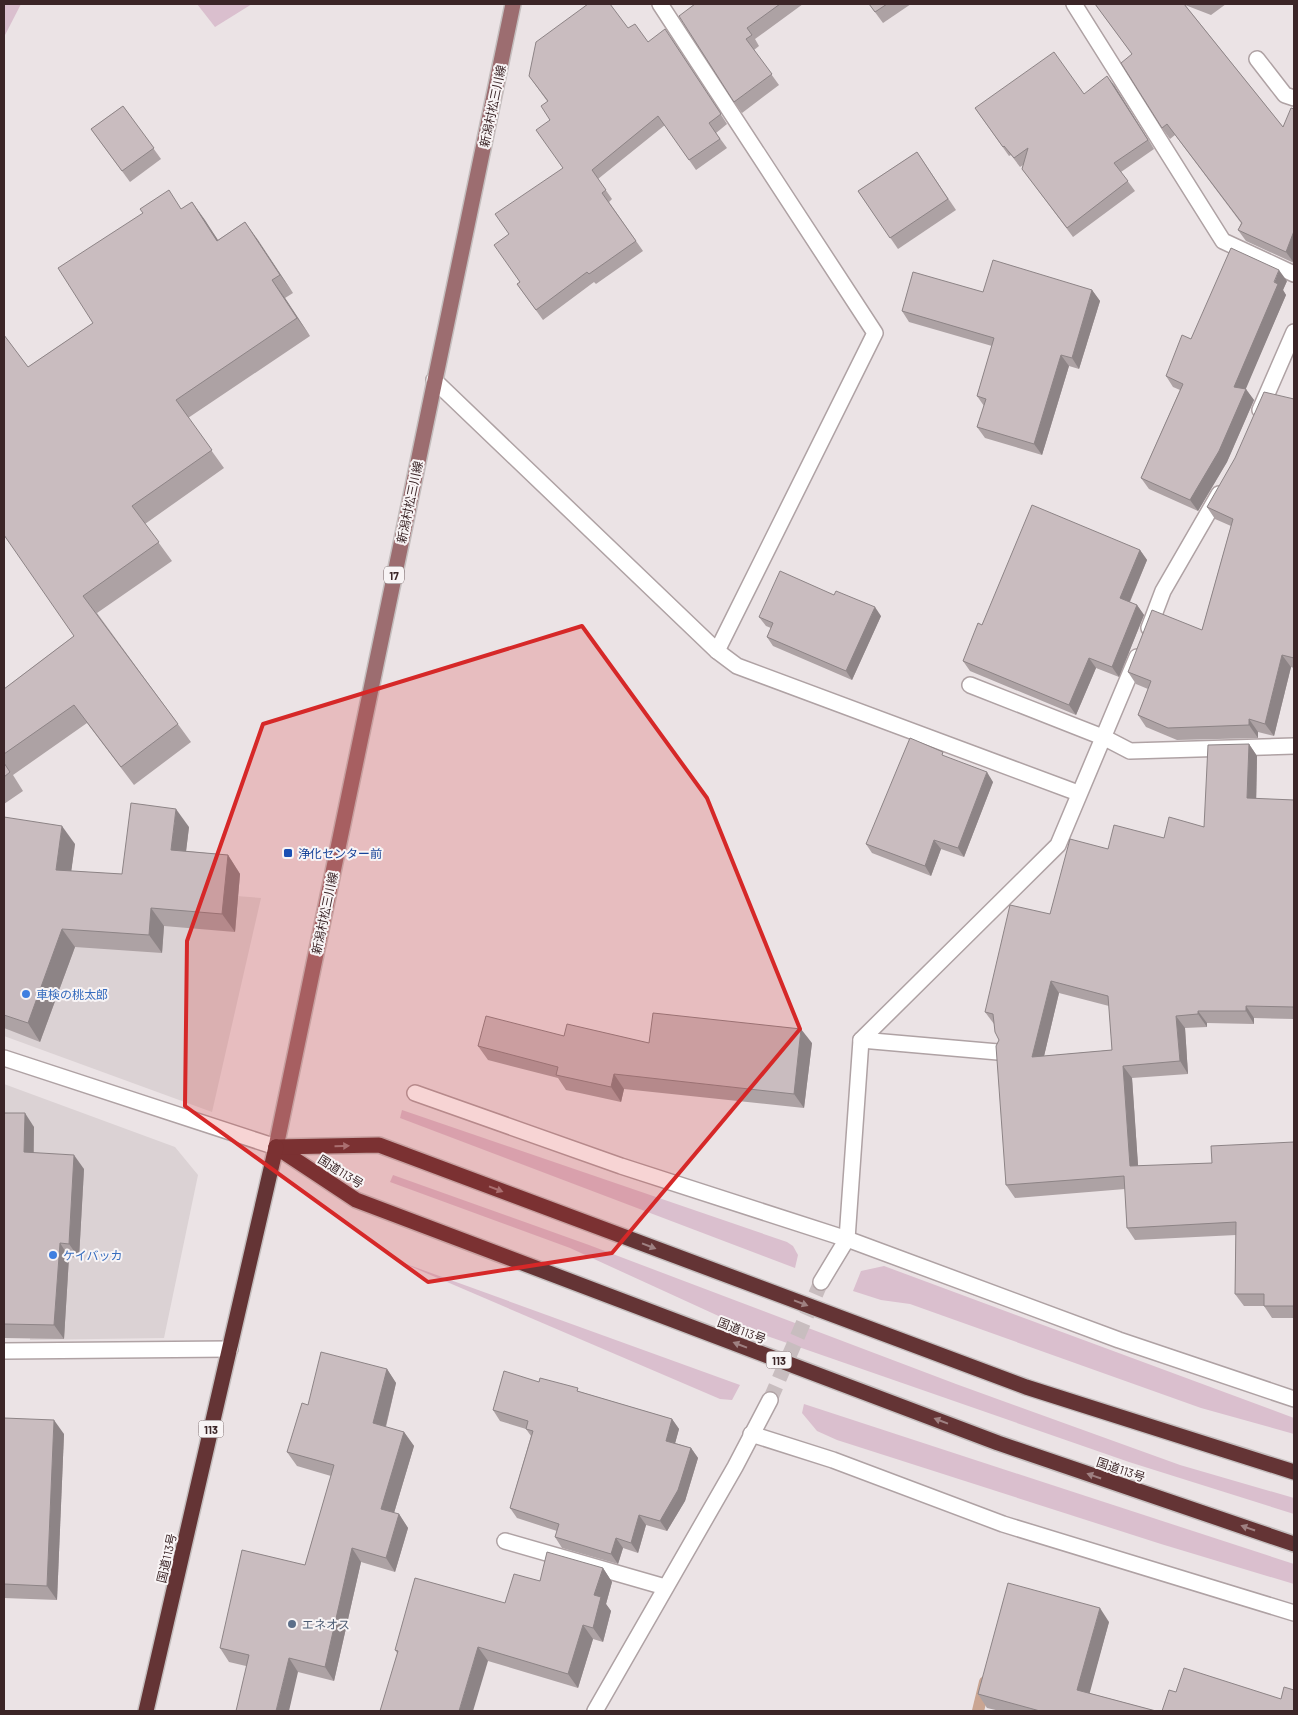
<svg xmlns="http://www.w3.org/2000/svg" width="1298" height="1715" viewBox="0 0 1298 1715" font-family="Barlow,'Noto Sans JP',sans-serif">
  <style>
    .built { fill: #dbd2d4 }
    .green { fill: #dabfce }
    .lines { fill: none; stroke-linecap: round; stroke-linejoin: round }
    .stream { stroke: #caa592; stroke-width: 12 }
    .minor-tunnel { stroke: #c8bdbf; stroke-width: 15; stroke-dasharray: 15 8; stroke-linecap: butt }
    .minor-casing { stroke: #afa2a4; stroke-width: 18 }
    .major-casing { stroke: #c4bebe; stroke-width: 18 }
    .highway-casing { stroke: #c4bebe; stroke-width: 18 }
    .minor { stroke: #fff; stroke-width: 15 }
    .major { stroke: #9c6d70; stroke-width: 15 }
    .highway { stroke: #643435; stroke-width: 15 }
    .wall { fill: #ada2a4; fill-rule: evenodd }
    .shaded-wall { fill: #8d8486 }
    .building { fill: #c9bcbf; stroke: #8d8486; fill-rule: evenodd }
    .oneway { fill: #9f8182 }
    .marked { fill: #d62828; fill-opacity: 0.2; stroke: #d62828; stroke-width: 4; stroke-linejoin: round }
    .transit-dot { fill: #1a4fb4; stroke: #f8f4f5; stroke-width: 2 }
    .shop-dot { fill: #3f7fe0; stroke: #f8f4f5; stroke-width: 2 }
    .service-dot { fill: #5c6f8a; stroke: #f8f4f5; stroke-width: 2 }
    .labels { text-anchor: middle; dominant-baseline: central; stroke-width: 4; stroke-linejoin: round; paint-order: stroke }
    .shield { fill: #f8f4f5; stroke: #746365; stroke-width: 1 }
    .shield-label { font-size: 11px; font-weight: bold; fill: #3b2527 }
    .street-label { font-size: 12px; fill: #3b2527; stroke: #f8f4f5 }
    .transit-label { font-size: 12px; fill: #164399; stroke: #f8f4f5; text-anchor: start }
    .shop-label { font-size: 12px; fill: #366cbe; stroke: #f8f4f5; text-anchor: start }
    .service-label { font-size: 12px; fill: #4e5e75; stroke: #f8f4f5; text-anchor: start }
  </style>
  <rect width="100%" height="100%" fill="#ebe3e5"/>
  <g class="built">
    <path d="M79,884L261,898L212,1112L4,1036V942Z"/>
    <path d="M4,1084L175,1147L198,1175L164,1338L30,1340L39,1170L4,1169Z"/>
  </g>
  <g class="green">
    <path d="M4,4H21L4,37Z"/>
    <path d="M197,4H252L215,27Z"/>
    <path d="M402,1110L787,1242L793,1246L798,1255L795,1268L400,1118Z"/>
    <path d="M393,1175L589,1245L956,1384L1180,1465L1294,1498V1514L1129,1462L747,1329L570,1248L390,1182Z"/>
    <path d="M398,1261L740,1385L732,1400L720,1399Z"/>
    <path d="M884,1266L1294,1418V1434L1201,1408L910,1304L881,1300L853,1291L861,1271Z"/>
    <path d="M804,1404L1294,1564V1584L1161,1544L837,1440L817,1431L802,1413Z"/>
  </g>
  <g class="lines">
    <path class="stream" d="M978,1711L985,1682"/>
    <path class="minor-tunnel" d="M770,1400L821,1282"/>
    <g class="minor-casing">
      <g id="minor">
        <path d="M660,4L875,333L717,651"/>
        <path d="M1074,4L1223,241L1294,274"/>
        <path d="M1257,59L1285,95L1294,98"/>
        <path d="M434,380L717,651L737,666L1078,793"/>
        <path d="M1260,410L1294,332"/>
        <path d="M1149,628L1163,591L1219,494"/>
        <path d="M970,685L1105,738L1130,751L1294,746"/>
        <path d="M861,1040L998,1052"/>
        <path d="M4,1058L276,1147"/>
        <path d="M415,1093L621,1166L847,1239L1119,1340L1294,1399"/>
        <path d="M821,1282L847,1239L861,1040L1058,845L1137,657"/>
        <path d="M4,1351L230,1349"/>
        <path d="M751,1434L833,1460L1003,1524L1294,1613"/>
        <path d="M505,1541L665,1587"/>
        <path d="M595,1711L735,1467L770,1400"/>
      </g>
    </g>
    <g class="major-casing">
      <path id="major" d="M276,1147L513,4"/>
    </g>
    <g class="highway-casing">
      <g id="highway">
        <path d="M276,1147L356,1200L998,1443L1294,1544"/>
        <path d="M276,1147L379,1145L1026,1387L1294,1472"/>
        <path d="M146,1711L276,1147"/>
      </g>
    </g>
    <use href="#minor" class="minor"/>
    <use href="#major" class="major"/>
    <use href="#highway" class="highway"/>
  </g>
  <g class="wall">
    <path d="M695,4H803L755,39L759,46L754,50L779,85L742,113L734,102Z"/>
    <path d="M869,4H911L883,23Z"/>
    <path d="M1095,4H1226L1211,15L1185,5L1283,127L1294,109V263L1246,241L1238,230L1241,223L1175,135L1170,139L1162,128L1132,54Z"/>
    <path d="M628,28L648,42L672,39L727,124L716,133L727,148L696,170L665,125L598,179L612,199L609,202L643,251L596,284L594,282L543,320L517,284L520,282L509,234L563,168L550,120L547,101L529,76Z"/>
    <path d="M1114,85L1154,149L1121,172L1135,191L1073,237L1029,178L1022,169L1023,165L1020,167L1011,155L1009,156L975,108L1084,94Z"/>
    <path d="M123,106L161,159L130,182L91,129Z"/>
    <path d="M917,152L956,210L898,249L858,191Z"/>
    <path d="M192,202L218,240L245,222L293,293L285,298L310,336L188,418L224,468L145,524L172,561L97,613L191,742L134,785L87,723L13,775L23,791L4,804V689L74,636L28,367L93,323L182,209Z"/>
    <path d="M1287,281L1283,290L1286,295L1245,389L1254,400L1227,462L1198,511L1149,489L1141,478L1180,390L1173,387L1166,376L1191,339Z"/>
    <path d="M1092,290L1100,301L1079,369L1069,366L1042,455L985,438L977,427L984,406L977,396L992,346L909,322L902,311L983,292Z"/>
    <path d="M1294,399V668L1291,667L1274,736L1258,732V738L1177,740L1146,727L1138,715L1148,689L1136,684L1128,672L1202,630L1231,526L1215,519L1207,507Z"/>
    <path d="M1140,550L1147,560L1130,602L1137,605L1144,615L1119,677L1096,668L1076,715L970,671L963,661L982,625Z"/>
    <path d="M881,616L852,680L773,646L767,637L771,628L766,626L759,617Z"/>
    <path d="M1249,744L1257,756L1256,799L1294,800V1019L1254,1018V1024L1207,1023V1027L1185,1028L1188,1074L1132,1078L1138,1166L1212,1163L1294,1142V1318H1272L1264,1306H1244L1235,1294L1236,1235L1135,1240L1127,1228L1125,1189L1015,1198L1006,1185L999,1040L994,1024L985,1012L1050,914L1108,849L1164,838L1204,827ZM1059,993L1109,1006L1112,1050L1044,1056Z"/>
    <path d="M946,757L993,782L964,857L941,849L931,876L872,853L866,844Z"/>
    <path d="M4,817L75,844L71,871L122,874L189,827L186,851L228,855L240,874L235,932L164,926L162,953L75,947L40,1042L4,1028Z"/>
    <path d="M564,1036L649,1043H812L804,1108L624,1089L621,1102L566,1090L558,1078L488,1060L478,1046Z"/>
    <path d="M4,1113L34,1127V1153L84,1169L79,1258L69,1257L64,1339L4,1338Z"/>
    <path d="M387,1369L396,1383L386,1427L404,1432L414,1446L394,1513L399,1514L408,1528L395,1572L361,1562L334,1681L298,1672L246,1666L229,1662L220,1648L305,1565L331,1476L297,1466L287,1452L308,1405Z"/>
    <path d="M539,1382L581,1392L672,1419L679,1429L675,1443L691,1448L698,1458L685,1501L667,1531L646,1525L638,1553L623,1548L618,1564L562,1548L555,1537L557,1531L517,1518L510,1508L531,1436L526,1429L500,1421L493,1410Z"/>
    <path d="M4,1418L64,1434L57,1600L4,1598Z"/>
    <path d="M603,1568L612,1582L606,1604L611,1611L603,1642L593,1639L578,1688L488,1661L397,1653L395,1650L505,1603L540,1581Z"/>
    <path d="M1109,1622L1089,1693L1156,1711H1000L987,1708L978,1694Z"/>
  </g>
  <g class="shaded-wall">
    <path d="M1107,76L1114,85L1154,149L1148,140Z"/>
    <path d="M192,202L205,220L230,259L217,241Z"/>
    <path d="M245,222L258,240L293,293L280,275Z"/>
    <path d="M1294,231V263L1286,252Z"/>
    <path d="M1279,270L1287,281L1283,290L1286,295L1242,398L1234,387Z"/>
    <path d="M272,280L285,298L310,336L297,318Z"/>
    <path d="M1092,290L1100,301L1079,369L1072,358Z"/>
    <path d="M1061,355L1069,366L1042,455L1034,444Z"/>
    <path d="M1246,389L1254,400L1227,462L1198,511L1190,500Z"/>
    <path d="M1140,550L1147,560L1127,608L1120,598Z"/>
    <path d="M1137,605L1144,615L1119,677L1112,667Z"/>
    <path d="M875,607L881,616L852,680L846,671Z"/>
    <path d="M1282,655L1291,667L1274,736L1265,724Z"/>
    <path d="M1089,658L1096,668L1076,715L1069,705Z"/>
    <path d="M1249,719L1258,732V738L1249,725Z"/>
    <path d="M1249,744L1257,756L1256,811L1247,798Z"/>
    <path d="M987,772L993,782L964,857L958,848Z"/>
    <path d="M176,809L189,827L184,868L171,850Z"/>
    <path d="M62,826L75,844L69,888L56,870Z"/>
    <path d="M934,840L941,849L931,876L925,866Z"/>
    <path d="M228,855L240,874L235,932L222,914Z"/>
    <path d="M151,908L164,926L162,953L149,935Z"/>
    <path d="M62,929L75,947L40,1042L28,1023Z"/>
    <path d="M1051,981L1059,993L1041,1069L1032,1057Z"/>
    <path d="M1246,1006L1254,1018V1024L1246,1011Z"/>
    <path d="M1198,1011L1207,1023V1027L1198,1014Z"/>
    <path d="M1176,1016L1185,1028L1188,1074L1180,1061Z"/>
    <path d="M801,1029L812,1043L804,1108L794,1094Z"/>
    <path d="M1123,1066L1132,1078L1139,1179L1130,1166Z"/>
    <path d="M614,1074L624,1089L621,1102L611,1087Z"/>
    <path d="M25,1113L34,1127L33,1166L24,1152Z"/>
    <path d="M74,1155L84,1169L79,1258L69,1244Z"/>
    <path d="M60,1243L69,1257L64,1339L54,1325Z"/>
    <path d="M387,1369L396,1383L383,1437L373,1423Z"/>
    <path d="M672,1419L679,1429L673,1451L666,1441Z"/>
    <path d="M54,1420L64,1434L57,1600L47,1586Z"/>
    <path d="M404,1432L414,1446L391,1523L381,1509Z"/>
    <path d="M691,1448L698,1458L685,1501L667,1531L660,1521Z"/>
    <path d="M399,1514L408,1528L395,1572L386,1558Z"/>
    <path d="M639,1515L646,1525L638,1553L631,1543Z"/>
    <path d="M616,1538L623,1548L618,1564L611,1554Z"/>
    <path d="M352,1548L361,1562L334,1681L325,1667Z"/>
    <path d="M603,1568L612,1582L606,1604L611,1611L603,1642L593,1628L594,1595Z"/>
    <path d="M1100,1608L1109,1622L1087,1703L1077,1690Z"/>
    <path d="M583,1625L593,1639L578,1688L568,1674Z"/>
    <path d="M478,1647L488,1661L473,1711H459Z"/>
    <path d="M289,1658L298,1672L289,1711H276Z"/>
  </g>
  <g class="building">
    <path d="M588,4H610L628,28L635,24L648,42L665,29L721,114L709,123L720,139L689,160L658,116L592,170L606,190L602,193L636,241L589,274L587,272L536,310L517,284L520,282L494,245L509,234L495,214L563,168L536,130L550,120L541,106L548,101L529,76L536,42Z"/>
    <path d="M695,4H780L747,28L752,35L746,39L772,74L734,102L679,16Z"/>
    <path d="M869,4H887L875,12Z"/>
    <path d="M1095,4H1184L1283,127L1291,108L1294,109V231L1286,252L1238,230L1242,223L1167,124L1162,128L1121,63L1132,54Z"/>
    <path d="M1054,52L1084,94L1107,76L1148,140L1114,163L1128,181L1067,228L1022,169L1028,148L1014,158L1004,146L1003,147L975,108Z"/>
    <path d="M123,106L154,148L122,171L91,129Z"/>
    <path d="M917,152L948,199L890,238L858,191Z"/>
    <path d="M169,190L181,209L192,202L217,241L245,222L280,275L272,280L297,318L176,400L212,450L132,506L159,542L83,596L178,724L121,767L74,705L4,754V689L74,636L4,535V335L28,367L93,323L58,268L143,213L140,209Z"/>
    <path d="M1231,248L1279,270L1274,282L1278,284L1234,387L1246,389L1219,451L1190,500L1141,478L1183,384L1166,376L1182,335L1191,339Z"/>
    <path d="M993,260L1092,290L1072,358L1061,355L1034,444L977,427L986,399L977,396L994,338L902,311L913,272L983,292Z"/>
    <path d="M1264,392L1294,399V658L1282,655L1265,724L1249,719V725L1168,728L1138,715L1151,681L1128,672L1152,610L1202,630L1233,519L1207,507L1235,458Z"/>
    <path d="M1032,505L1140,550L1120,598L1137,605L1112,667L1089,658L1069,705L963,661L978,623L982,625Z"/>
    <path d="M780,571L834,595L836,591L875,607L846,671L767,637L773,623L759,617Z"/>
    <path d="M910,738L943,752L942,755L987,772L958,848L934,840L925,866L866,844Z"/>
    <path d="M1249,744L1247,798L1294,800V1007L1246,1006V1011H1198V1014L1176,1016L1180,1061L1123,1066L1130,1166L1212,1163L1211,1146L1294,1142V1306H1264V1294H1235L1236,1222L1127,1228L1124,1176L1006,1185L996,1046L999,1040L995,1032L993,1014L985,1012L1010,905L1050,914L1070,839L1108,849L1114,825L1164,838L1169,817L1204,827L1208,745ZM1051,981L1108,996L1112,1050L1032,1057Z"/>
    <path d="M4,763L10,772L4,777Z"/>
    <path d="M131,803L176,809L171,850L228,855L222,914L151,908L149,935L62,929L28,1023L4,1015V817L62,826L56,870L122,874Z"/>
    <path d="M653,1013L801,1029L794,1094L614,1074L611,1087L556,1075L558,1067L478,1046L486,1016L564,1036L567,1024L649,1043Z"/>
    <path d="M4,1113H25L24,1152L74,1155L69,1244L60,1243L54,1325L4,1324Z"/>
    <path d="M321,1352L387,1369L373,1423L404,1432L381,1509L399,1514L386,1558L352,1548L325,1667L289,1658L276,1711H236L249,1655L220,1648L242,1550L305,1565L334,1465L287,1452L302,1403L308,1405Z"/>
    <path d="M504,1371L539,1382L540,1378L578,1388L577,1391L672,1419L666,1441L691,1448L678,1490L660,1521L639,1515L631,1543L616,1538L611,1554L555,1537L559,1524L510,1508L533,1431L526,1429L528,1421L493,1410Z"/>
    <path d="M4,1418L54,1420L47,1586L4,1584Z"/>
    <path d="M547,1552L603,1568L594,1595L601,1597L593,1628L583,1625L568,1674L478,1647L459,1711H380L398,1651L395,1650L415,1578L505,1603L514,1574L540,1581Z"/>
    <path d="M1008,1583L1100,1608L1077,1690L1156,1711H1040L978,1694Z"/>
    <path d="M1184,1668L1281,1699L1284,1687L1294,1690V1711H1162L1169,1690L1176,1692Z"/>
  </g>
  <defs><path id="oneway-solid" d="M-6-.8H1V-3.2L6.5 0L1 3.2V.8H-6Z" transform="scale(1.25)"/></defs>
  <g class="oneway">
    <use href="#oneway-solid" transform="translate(342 1146) rotate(-2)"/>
    <use href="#oneway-solid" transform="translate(496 1189) rotate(21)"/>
    <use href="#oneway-solid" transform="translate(649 1246) rotate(21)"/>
    <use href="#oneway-solid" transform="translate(801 1303) rotate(21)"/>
    <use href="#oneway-solid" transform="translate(740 1345) rotate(-159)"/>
    <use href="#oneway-solid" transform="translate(941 1421) rotate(-159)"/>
    <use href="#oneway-solid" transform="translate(1094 1476) rotate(-161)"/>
    <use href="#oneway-solid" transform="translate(1248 1528) rotate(-161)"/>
  </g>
  <path class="marked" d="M582,626L707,798L800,1029L612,1253L428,1282L185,1106L187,941L263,724Z"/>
  <rect class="transit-dot" x="283" y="848" width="10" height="10" rx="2.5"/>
  <g class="shop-dot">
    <circle cx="26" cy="994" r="5"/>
    <circle cx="53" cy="1255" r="5"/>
  </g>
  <circle class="service-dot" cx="292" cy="1624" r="5"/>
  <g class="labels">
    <g class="shield">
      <rect x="384" y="566.5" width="20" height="17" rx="4"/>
      <rect x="766.5" y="1351.5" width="25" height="17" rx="4"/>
      <rect x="198.5" y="1420.5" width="25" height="17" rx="4"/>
    </g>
    <g class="shield-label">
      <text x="394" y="575">17</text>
      <text x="779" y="1360">113</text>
      <text x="211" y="1429">113</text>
    </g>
    <g class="street-label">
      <text transform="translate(492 106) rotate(-78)">新潟村松三川線</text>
      <text transform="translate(409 502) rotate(-78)">新潟村松三川線</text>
      <text transform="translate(324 913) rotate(-78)">新潟村松三川線</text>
      <text transform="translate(341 1171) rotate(32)">国道113号</text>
      <text transform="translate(742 1330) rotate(21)">国道113号</text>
      <text transform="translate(1121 1469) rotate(19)">国道113号</text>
      <text transform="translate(166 1558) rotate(-77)">国道113号</text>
    </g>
    <g class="transit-label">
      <text x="298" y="853">浄化センター前</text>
    </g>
    <g class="shop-label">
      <text x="36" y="994">車検の桃太郎</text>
      <text x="63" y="1255">ケイバッカ</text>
    </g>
    <g class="service-label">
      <text x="302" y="1624">エネオス</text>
    </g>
  </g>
  <rect width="1298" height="1715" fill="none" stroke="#3b2527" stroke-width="10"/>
</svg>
